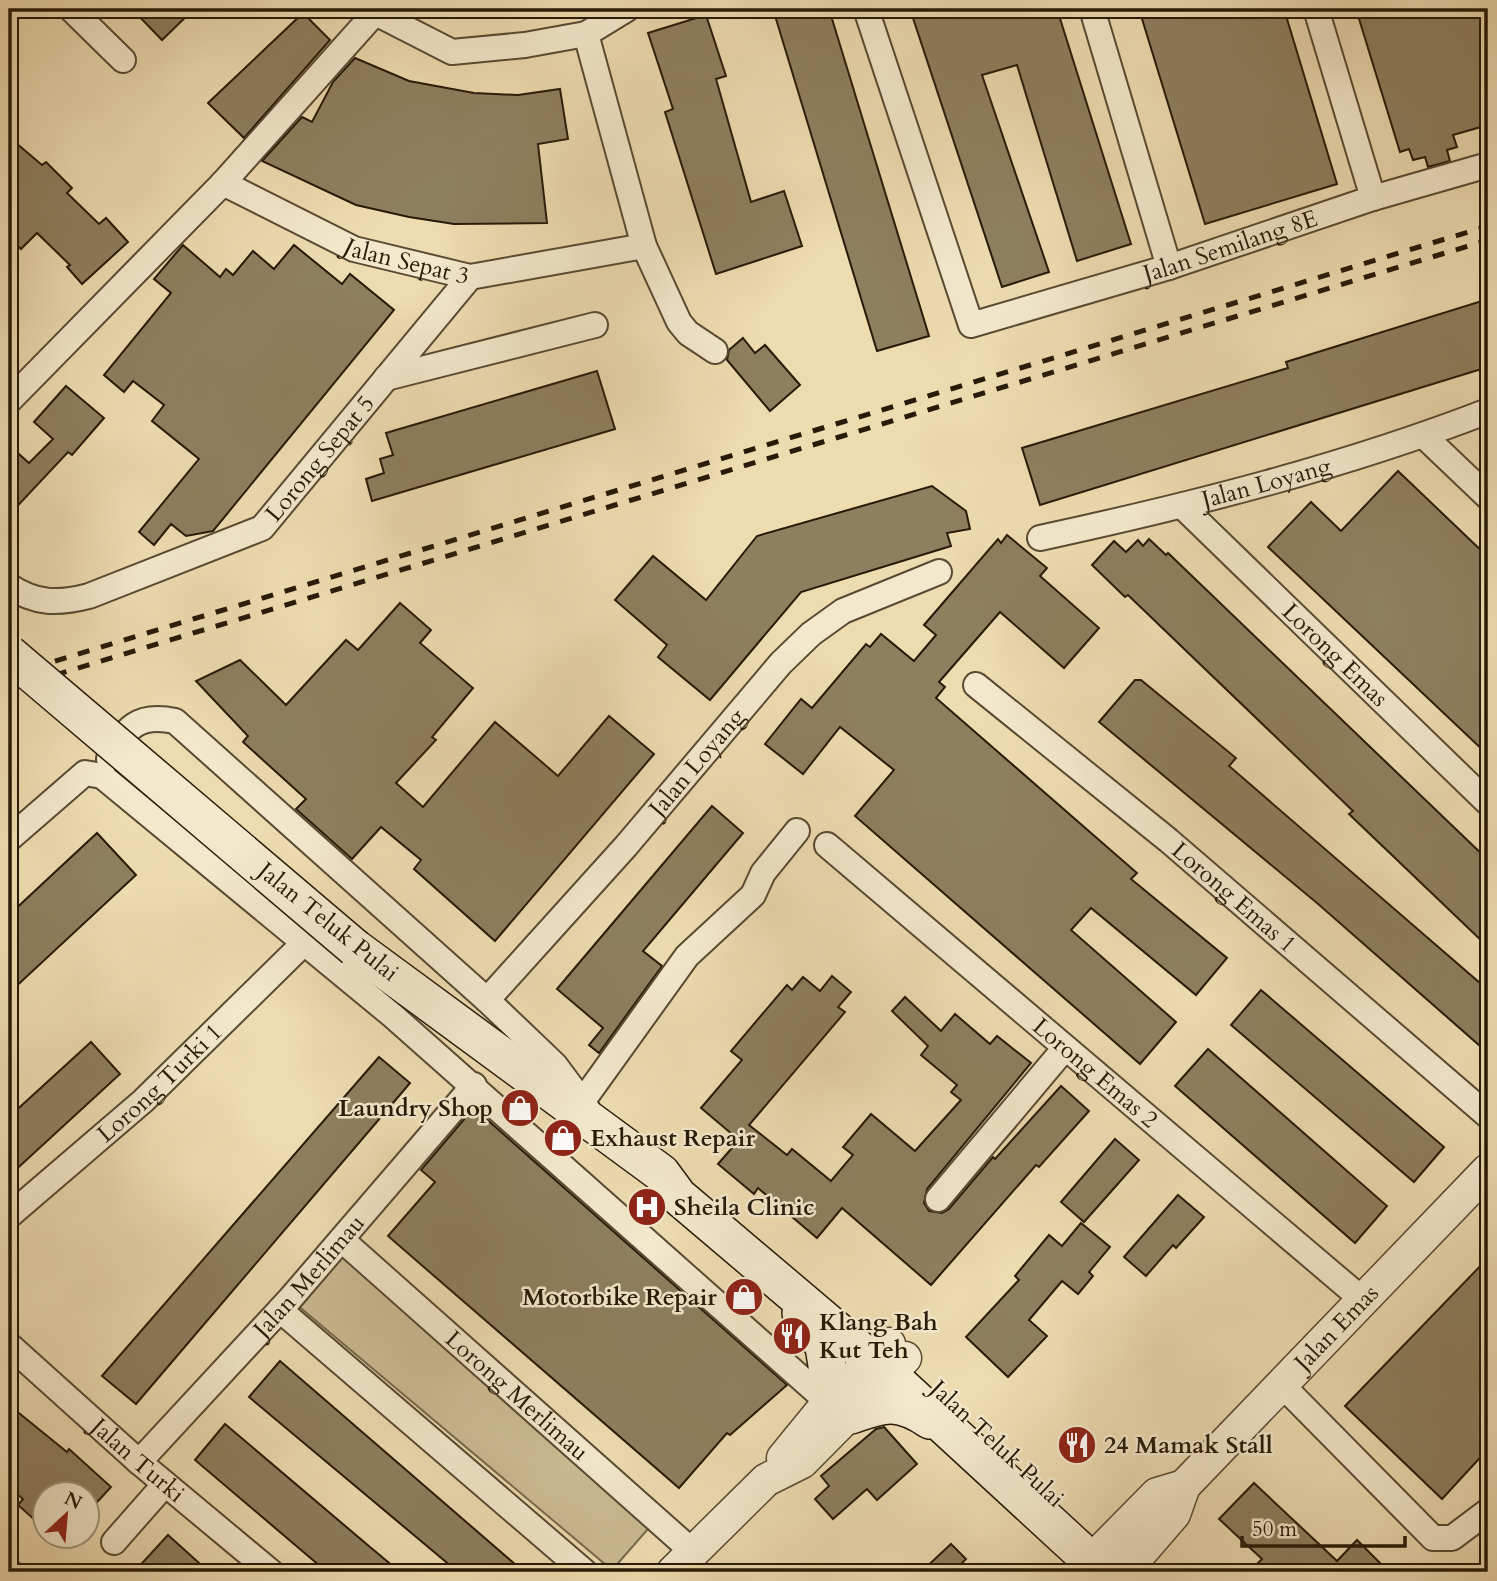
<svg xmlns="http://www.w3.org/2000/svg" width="1497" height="1581" viewBox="0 0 1497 1581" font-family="Cardo,serif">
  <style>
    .green { fill: #cbbb93; stroke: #796a4e; stroke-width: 2 }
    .building { fill: #8e7f5f; stroke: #271a08; stroke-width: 2 }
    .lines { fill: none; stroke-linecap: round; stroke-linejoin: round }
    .minor-casing { stroke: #584a32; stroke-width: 28 }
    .tertiary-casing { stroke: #584a32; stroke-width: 35 }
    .secondary-casing { stroke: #271a08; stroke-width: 40 }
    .minor { stroke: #f3e8cc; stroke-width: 24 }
    .tertiary { stroke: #f3e8cc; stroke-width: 32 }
    .secondary { stroke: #f3e8cc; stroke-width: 37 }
    .rail { stroke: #271a08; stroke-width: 5; stroke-dasharray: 12 12; stroke-linecap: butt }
    .secondary-bridge-casing { stroke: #271a08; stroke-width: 40; stroke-linecap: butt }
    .secondary-bridge { stroke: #f3e8cc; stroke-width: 37 }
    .labels { text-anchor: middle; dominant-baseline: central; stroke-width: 5; stroke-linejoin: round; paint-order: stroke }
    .street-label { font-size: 24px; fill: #271a08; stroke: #f3e8cc }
    .poi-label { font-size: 24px; font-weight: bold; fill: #271a08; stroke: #f3e8cc; text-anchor: start }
  </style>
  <rect width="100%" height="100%" fill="#eddcb0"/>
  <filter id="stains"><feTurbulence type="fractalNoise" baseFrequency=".00286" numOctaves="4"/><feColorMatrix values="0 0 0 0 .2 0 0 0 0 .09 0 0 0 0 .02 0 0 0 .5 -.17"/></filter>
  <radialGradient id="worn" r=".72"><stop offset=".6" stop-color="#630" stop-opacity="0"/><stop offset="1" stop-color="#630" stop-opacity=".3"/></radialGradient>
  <path class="green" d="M334,1242L655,1521L612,1570L290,1299Z"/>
  <g class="building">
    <path d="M132,9H194L162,40Z"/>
    <path d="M773,9H829L929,336L877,351Z"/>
    <path d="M910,9H1057L1131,244L1077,261L1017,65L982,75L1049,272L1002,287Z"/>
    <path d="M1139,9H1284L1337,184L1205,224Z"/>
    <path d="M1356,9H1488V125L1453,135L1457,147L1447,150L1450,161L1428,167L1425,157L1413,160L1409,149L1400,152Z"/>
    <path d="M303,13L330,40L244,138L208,103Z"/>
    <path d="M706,15L726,76L716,79L751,202L784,191L802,246L716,274L665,112L673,109L648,33Z"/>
    <path d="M355,58L409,81L474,93L518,95L560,89L568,139L538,144L547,223L454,224L409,217L356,205L262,161L302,117L312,122L333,82Z"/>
    <path d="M9,137L42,165L46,162L72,188L67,193L99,224L106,218L128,242L82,284L67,267L70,265L37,233L21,249L9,237Z"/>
    <path d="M183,245L220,277L226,269L233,275L253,251L274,269L294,245L342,284L350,274L394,310L213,531L186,536L171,524L154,545L139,532L199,459L152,421L164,405L133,381L124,392L104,375L171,293L154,279Z"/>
    <path d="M1488,299V367L1040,505L1022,448L1288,368L1286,362Z"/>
    <path d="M743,338L755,353L765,345L800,385L770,411L727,360L729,350Z"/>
    <path d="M597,371L615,429L372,501L366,479L384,473L380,459L393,455L386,433Z"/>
    <path d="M66,386L104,418L72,455L68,452L9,515V445L29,463L53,439L34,422Z"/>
    <path d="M1398,471L1488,557V755L1268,547L1311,502L1341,531Z"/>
    <path d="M932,486L966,511L970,529L947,533L951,546L801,592L710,700L658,657L667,645L615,600L653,556L706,600L757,536Z"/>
    <path d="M1007,535L1047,568L1040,576L1099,628L1064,668L1000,612L939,682L945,687L936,698L1137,873L1131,879L1227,958L1196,995L1091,908L1071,930L1176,1022L1140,1064L855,816L894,770L840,727L803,774L765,744L801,699L812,708L866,644L870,647L881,634L914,661L936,635L924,625L998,539L1001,543Z"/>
    <path d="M1149,539L1166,555L1168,553L1488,860V947L1349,814L1353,811L1128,595L1125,597L1092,565L1114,541L1126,552L1138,540L1143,546Z"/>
    <path d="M400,603L431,630L420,643L473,688L432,737L436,740L396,783L423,807L495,722L558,776L609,716L654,754L495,941L414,869L421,860L381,827L352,859L296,809L306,799L243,742L248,736L196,681L240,660L286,705L346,640L358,650Z"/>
    <path d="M1135,680H1141L1236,758L1229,766L1488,990V1053L1317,903L1099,722Z"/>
    <path d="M712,806L743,833L643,951L662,966L599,1053L589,1045L603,1028L557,989Z"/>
    <path d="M97,833L136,875L9,993V915Z"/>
    <path d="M832,976L851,992L838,1007L845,1012L749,1125L787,1155L792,1149L831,1181L853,1155L843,1147L871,1114L915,1151L961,1100L951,1092L957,1085L921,1055L928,1046L892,1011L905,997L941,1031L955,1014L990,1044L997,1036L1031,1063L927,1189L924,1203L929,1211L942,1213L949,1209L993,1157L995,1159L1061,1086L1089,1111L1039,1167L1036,1165L931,1285L842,1208L817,1238L758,1188L754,1194L718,1164L739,1140L701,1108L742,1060L731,1051L787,985L792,990L803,977L820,991Z"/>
    <path d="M1261,990L1444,1147L1414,1182L1231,1025Z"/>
    <path d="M91,1042L120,1074L9,1176V1117Z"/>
    <path d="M1208,1049L1387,1206L1355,1243L1175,1086Z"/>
    <path d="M379,1057L410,1083L136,1404L102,1376Z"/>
    <path d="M483,1116L787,1385L730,1435L727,1433L679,1488L388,1236L435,1182L421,1170L466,1117Z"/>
    <path d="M1115,1139L1139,1160L1084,1222L1061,1202Z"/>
    <path d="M1178,1195L1204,1217L1176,1248L1173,1245L1146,1276L1124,1257Z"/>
    <path d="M1081,1223L1110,1247L1089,1272L1093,1276L1078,1294L1062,1281L1029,1320L1047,1336L1008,1377L966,1337L1019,1280L1015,1276L1049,1235L1062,1246Z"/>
    <path d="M1488,1258V1449L1442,1499L1345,1406Z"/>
    <path d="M280,1361L420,1482L524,1572H458L249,1397Z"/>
    <path d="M9,1405L67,1452L69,1449L111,1487L88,1512V1494H46V1530L18,1505L23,1499L9,1487Z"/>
    <path d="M225,1424L370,1547L400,1572H327L195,1460Z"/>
    <path d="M884,1427L917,1464L877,1500L867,1489L833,1519L815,1499L829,1486L821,1476L876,1429Z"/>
    <path d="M1254,1483L1337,1561L1357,1540L1389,1572H1249L1262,1559L1219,1519Z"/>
    <path d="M168,1535L209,1572H134Z"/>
    <path d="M951,1544L966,1559L962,1563L971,1572H921Z"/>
  </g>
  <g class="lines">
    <g class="minor-casing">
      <g id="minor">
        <path d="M71,9L123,60"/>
        <path d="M368,9L452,52L525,45L586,34L627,9"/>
        <path id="s1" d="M866,9L971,325L1169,267L1373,198L1488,165"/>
        <path d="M1092,9L1169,267"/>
        <path d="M1316,9L1373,198"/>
        <path d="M586,34L644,246L679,322L688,333L715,351"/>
        <path id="s2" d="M223,183L354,249L470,277L644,246"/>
        <path d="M386,378L595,325"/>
        <path d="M9,401L223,183L374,14"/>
        <path d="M1424,436L1488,497"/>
        <path id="s3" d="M1183,507L1488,803"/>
        <path id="s4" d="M1040,538C1192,505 1343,467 1488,411"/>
        <path id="s5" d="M9,586C36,604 58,604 89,596L262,528L470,277"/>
        <path id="s6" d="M976,685L1168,840L1488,1116"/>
        <path d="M109,759C126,728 137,713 175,721L487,1000L555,1065L587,1108"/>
        <path d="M9,839L85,773L102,776L393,1016L828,1402"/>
        <path id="s7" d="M827,845L1363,1300"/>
        <path id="s8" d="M487,1000L626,846L781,663L811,634L843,611L939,572"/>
        <path d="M582,1102L687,956L753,895L763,873L797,831"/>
        <path d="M938,1199L1065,1048"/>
        <path id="s9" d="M9,1216L143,1101L304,943"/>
        <path id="s10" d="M342,1240L692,1551"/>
        <path d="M280,1310L585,1572"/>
        <path id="s11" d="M9,1345L139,1462L271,1572"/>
        <path d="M1281,1384L1433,1538H1452L1488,1511"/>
        <path id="s12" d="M139,1462L290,1299L474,1085"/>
        <path d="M114,1542L165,1484"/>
        <path d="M9,1571L10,1572"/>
      </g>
    </g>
    <g class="tertiary-casing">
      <g id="tertiary">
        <path d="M783,1458L832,1398L889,1344"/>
        <path d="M1091,1561L1157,1494L1184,1486"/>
        <path d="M673,1572L766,1480L802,1462L905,1358"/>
        <path id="s13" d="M1124,1572L1174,1514L1184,1486L1488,1170"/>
      </g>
    </g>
    <g class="secondary-casing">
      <g id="secondary">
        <path d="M355,948L661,1173L678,1196L888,1374L1103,1572"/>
        <path d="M801,1313L824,1346L832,1398"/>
        <path d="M851,1415C885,1403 898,1399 930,1420"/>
      </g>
    </g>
    <use href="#minor" class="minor"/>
    <use href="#tertiary" class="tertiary"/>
    <use href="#secondary" class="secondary"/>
    <g class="rail">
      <path d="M9,675L1488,226"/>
      <path d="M9,689L1488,240"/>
    </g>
    <g class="secondary-bridge-casing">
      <path id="secondary-bridge" d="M9,654L355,948"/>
    </g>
    <use href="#secondary-bridge" class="secondary-bridge"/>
  </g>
  <defs>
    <g id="shop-disc" transform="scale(2.0125)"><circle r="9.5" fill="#8f2418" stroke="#f3e8cc"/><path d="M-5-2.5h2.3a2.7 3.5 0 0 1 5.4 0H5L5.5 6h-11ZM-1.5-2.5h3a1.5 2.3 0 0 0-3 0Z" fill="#fff"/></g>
    <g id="hospital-disc" transform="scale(2.0125)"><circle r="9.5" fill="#8f2418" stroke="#f3e8cc"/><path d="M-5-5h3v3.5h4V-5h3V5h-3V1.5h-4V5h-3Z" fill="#fff"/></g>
    <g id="restaurant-disc" transform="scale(2.0125)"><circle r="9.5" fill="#8f2418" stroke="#f3e8cc"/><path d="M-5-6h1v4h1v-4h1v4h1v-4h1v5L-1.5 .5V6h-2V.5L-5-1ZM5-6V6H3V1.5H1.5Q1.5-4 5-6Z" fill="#fff"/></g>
  </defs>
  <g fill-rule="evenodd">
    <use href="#shop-disc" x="520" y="1108"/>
    <use href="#shop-disc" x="563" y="1138"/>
    <use href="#hospital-disc" x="647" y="1207"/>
    <use href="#shop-disc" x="744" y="1297"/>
    <use href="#restaurant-disc" x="792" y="1336"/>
    <use href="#restaurant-disc" x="1077" y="1445"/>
  </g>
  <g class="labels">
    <g class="street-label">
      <text stroke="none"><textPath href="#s1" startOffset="604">Jalan Semilang 8E</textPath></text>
      <text stroke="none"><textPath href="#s2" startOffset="201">Jalan Sepat 3</textPath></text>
      <text stroke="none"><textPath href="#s5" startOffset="360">Lorong Sepat 5</textPath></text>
      <text stroke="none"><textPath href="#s4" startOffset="233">Jalan Loyang</textPath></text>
      <text stroke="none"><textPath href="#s3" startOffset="212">Lorong Emas</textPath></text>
      <text stroke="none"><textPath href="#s8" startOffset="317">Jalan Loyang</textPath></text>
      <text stroke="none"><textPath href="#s6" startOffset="334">Lorong Emas 1</textPath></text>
      <text transform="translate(328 922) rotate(39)">Jalan Teluk Pulai</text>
      <text stroke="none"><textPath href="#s7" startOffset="352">Lorong Emas 2</textPath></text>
      <text stroke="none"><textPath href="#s9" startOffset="201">Lorong Turki 1</textPath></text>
      <text stroke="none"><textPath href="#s12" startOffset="252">Jalan Merlimau</textPath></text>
      <text stroke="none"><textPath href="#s13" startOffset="326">Jalan Emas</textPath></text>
      <text stroke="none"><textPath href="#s10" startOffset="234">Lorong Merlimau</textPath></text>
      <text transform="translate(997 1444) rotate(43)">Jalan Teluk Pulai</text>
      <text stroke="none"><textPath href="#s11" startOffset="173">Jalan Turki</textPath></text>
    </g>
    <g class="poi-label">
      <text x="493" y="1108" text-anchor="end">Laundry Shop</text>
      <text x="590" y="1138">Exhaust Repair</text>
      <text x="674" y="1207">Sheila Clinic</text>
      <text x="717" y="1297" text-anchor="end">Motorbike Repair</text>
      <text x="819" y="1322">Klang Bah<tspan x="819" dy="28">Kut Teh</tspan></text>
      <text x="1104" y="1445">24 Mamak Stall</text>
    </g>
  </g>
  <rect width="1497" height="1581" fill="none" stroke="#eddcb0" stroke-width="35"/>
  <rect x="10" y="10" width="1476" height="1560" fill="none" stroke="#271a08" stroke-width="3.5"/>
  <rect x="18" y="18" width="1462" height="1546" fill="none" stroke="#271a08" stroke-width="2"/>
  <g transform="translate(66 1515) rotate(26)"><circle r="33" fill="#f3e8cc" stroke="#a1967e" stroke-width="2"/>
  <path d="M0-5L12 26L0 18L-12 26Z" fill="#8f2418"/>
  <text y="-10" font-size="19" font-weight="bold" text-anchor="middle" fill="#271a08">N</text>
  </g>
  <path d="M1242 1536v10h163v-10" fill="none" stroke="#271a08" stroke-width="3.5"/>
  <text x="1252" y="1536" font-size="21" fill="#271a08" stroke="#f3e8cc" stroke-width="5" paint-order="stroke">50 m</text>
  <rect width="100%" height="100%" filter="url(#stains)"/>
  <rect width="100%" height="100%" fill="url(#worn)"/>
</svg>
